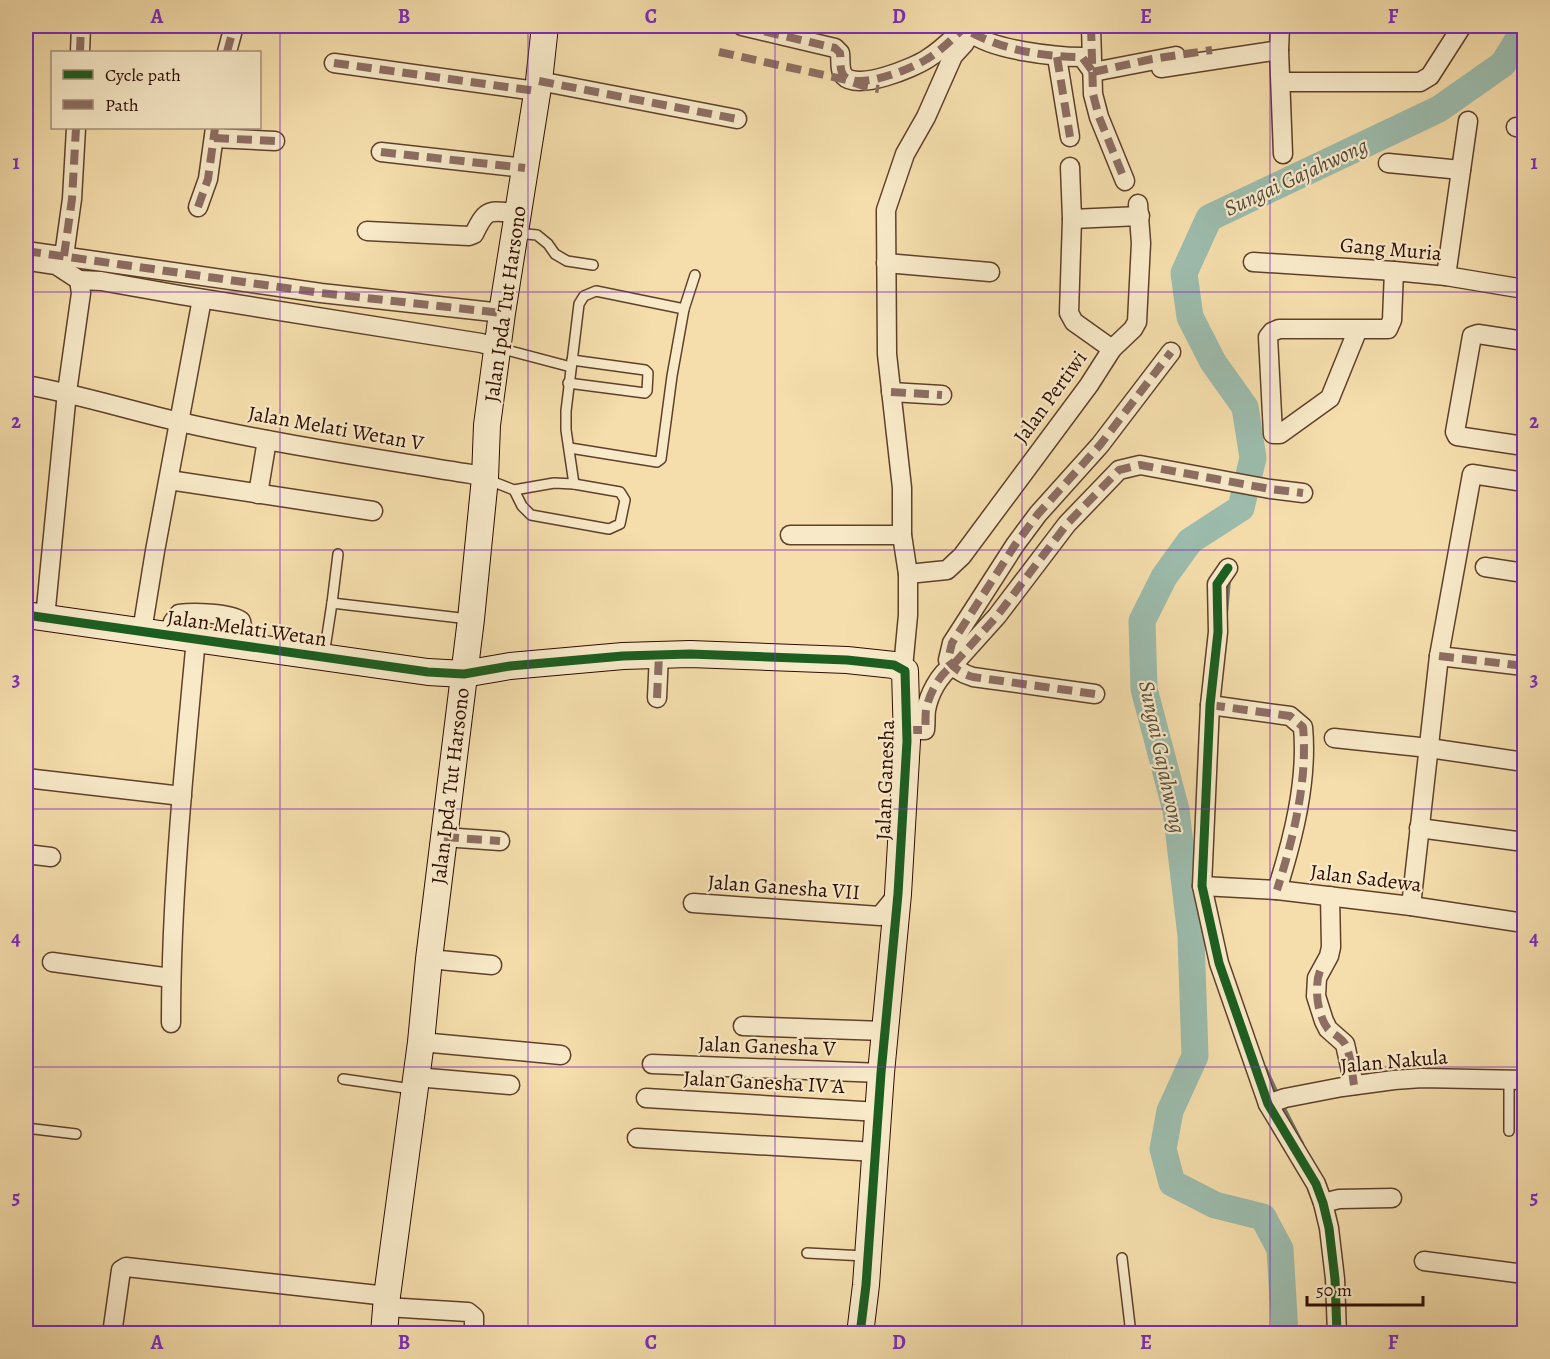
<svg xmlns="http://www.w3.org/2000/svg" width="1550" height="1359" viewBox="0 0 1550 1359" font-family="Alegreya,serif">
  <style>
    .lines { fill: none; stroke-linecap: round; stroke-linejoin: round }
    .stream { stroke: #707668; stroke-width: 4.5 }
    .river { stroke: #9cbcad; stroke-width: 27 }
    .lane-casing { stroke: #5f402b; stroke-width: 12 }
    .street-casing { stroke: #5f402b; stroke-width: 21 }
    .secondary-casing { stroke: #2d0c00; stroke-width: 28 }
    .lane { stroke: #f8eac9; stroke-width: 9 }
    .street { stroke: #f8eac9; stroke-width: 18 }
    .secondary { stroke: #f8eac9; stroke-width: 26 }
    .quiet { stroke: #8d6e63; stroke-width: 8; stroke-dasharray: 15 8; stroke-linecap: butt }
    .cycleway-casing { stroke: #f8eac9; stroke-width: 13 }
    .cycleway { stroke: #1b5e20; stroke-width: 9 }
    .grid { fill: none; stroke: #7b2cbf; stroke-width: 1.5; stroke-opacity: 0.55 }
    .labels { text-anchor: middle; dominant-baseline: central; stroke-width: 4.5; stroke-linejoin: round; paint-order: stroke }
    .street-label { font-size: 21px; fill: #2d0c00; stroke: #f8eac9 }
    .water-label { font-size: 22px; font-style: italic; fill: #544a3d; stroke: #f8eac9 }
    .neatline { fill: none; stroke: #7b2cbf; stroke-width: 2 }
    .grid-label { font-size: 20px; text-anchor: middle; font-weight: bold; fill: #7b2cbf }
  </style>
  <rect width="100%" height="100%" fill="#f5deac"/>
  <filter id="stains"><feTurbulence type="fractalNoise" baseFrequency=".00333" numOctaves="4"/><feColorMatrix values="0 0 0 0 .2 0 0 0 0 .09 0 0 0 0 .02 0 0 0 .5 -.17"/></filter>
  <radialGradient id="worn" r=".72"><stop offset=".6" stop-color="#630" stop-opacity="0"/><stop offset="1" stop-color="#630" stop-opacity=".3"/></radialGradient>
  <g class="lines">
    <g class="stream">
      <path d="M1226,611L1229,577"/>
      <path d="M1265,1068L1278,1096"/>
      <path d="M1281,1103L1302,1144"/>
    </g>
    <path class="river" d="M1285,1334L1280,1249L1263,1217L1215,1205L1172,1183L1163,1149L1170,1111L1195,1056L1191,936L1176,810L1144,689L1142,621L1164,577L1190,541L1241,508L1253,458L1245,407L1213,362L1190,317L1184,273L1209,218L1439,109L1503,64L1524,30"/>
    <g class="lane-casing">
      <g id="lane">
        <path d="M516,233L537,235L548,244L555,254L567,261L593,265"/>
        <path d="M499,348L571,367"/>
        <path d="M568,383L645,393L647,391L648,373L645,370L572,360"/>
        <path d="M570,448L657,462L661,459L672,376L684,309L695,275"/>
        <path d="M486,479L514,490L554,483L574,484L620,492L625,500L620,524L609,529L531,515L522,506L514,490"/>
        <path d="M574,484L566,430V411L579,304L584,296L596,291L684,309"/>
        <path d="M332,603L338,554"/>
        <path d="M324,655L332,603L469,619"/>
        <path d="M343,1079L412,1089"/>
        <path d="M26,1128L76,1134"/>
        <path d="M1509,1131V1080"/>
        <path d="M807,1253L865,1256"/>
        <path d="M1122,1258L1131,1334"/>
      </g>
    </g>
    <g class="street-casing">
      <g id="street">
        <path d="M742,26L835,48L840,53C841,60 839,70 844,76C858,91 913,68 927,59C942,50 954,37 966,26"/>
        <path d="M967,26C967,26 971,33 972,33C991,50 1057,57 1082,57L1093,72"/>
        <path d="M1091,26L1093,94L1099,117L1125,181"/>
        <path d="M1279,50L1283,154"/>
        <path d="M80,52L81,26"/>
        <path d="M227,52L234,26"/>
        <path d="M1057,57L1070,137"/>
        <path d="M334,63L536,91"/>
        <path d="M1161,68L1279,50L1280,26"/>
        <path d="M1093,72L1176,56"/>
        <path d="M539,81L737,119"/>
        <path d="M1281,82H1420L1430,76L1462,26"/>
        <path d="M1516,127L1524,128"/>
        <path d="M214,138L275,141"/>
        <path d="M381,152L525,168"/>
        <path d="M1388,163L1461,170"/>
        <path d="M198,207L208,179L215,128"/>
        <path d="M1072,219L1140,216"/>
        <path d="M367,231L469,236L474,234C487,207 489,211 517,213"/>
        <path d="M26,251L321,293L502,313"/>
        <path d="M64,256L72,199L76,128"/>
        <path d="M36,262L56,265L79,280L81,293L67,392L45,618"/>
        <path d="M1253,262L1394,271L1446,276L1524,289"/>
        <path d="M886,263L990,272"/>
        <path d="M1446,276L1468,121"/>
        <path d="M79,280L101,281L180,295L481,343L499,348"/>
        <path d="M1358,329L1330,398L1280,434H1273L1268,337L1272,332L1279,329H1388L1392,320L1394,271"/>
        <path d="M1524,341L1478,334L1472,336L1455,432L1457,436L1524,446"/>
        <path d="M1112,349L1133,329L1137,322L1141,243L1138,204"/>
        <path d="M26,385C78,394 128,410 180,422C276,444 374,458 471,474L485,478"/>
        <path d="M891,392L942,395"/>
        <path d="M169,480L373,511"/>
        <path d="M258,494L267,440"/>
        <path d="M790,535H902"/>
        <path d="M1485,567L1524,573"/>
        <path d="M1228,568L1217,584L1218,632L1210,705L1202,886L1219,963L1268,1104L1316,1184L1323,1203L1329,1228L1335,1279L1337,1334"/>
        <path d="M908,574L947,570L962,556L1089,385L1112,349L1074,322L1069,313L1072,219L1070,167"/>
        <path d="M142,631L155,551L202,299"/>
        <path d="M169,635L173,622L179,614C193,612 230,613 241,621L243,631V646"/>
        <path d="M1439,656L1524,666"/>
        <path d="M903,668L908,615V574L902,535V488L887,354L886,210L905,154L926,117L953,56L964,44L975,26"/>
        <path d="M1095,694L973,677C963,674 954,669 948,660L952,643L1015,545L1038,514L1100,445L1171,352"/>
        <path d="M657,698L659,655"/>
        <path d="M1210,705L1290,716L1303,727C1308,781 1293,839 1277,890"/>
        <path d="M907,730H925C926,723 925,717 926,710C929,694 939,675 952,666L997,616L1067,524L1119,470L1140,465L1270,489L1303,493"/>
        <path d="M1334,738L1429,748L1524,762"/>
        <path d="M26,778L182,796"/>
        <path d="M1419,828L1524,842"/>
        <path d="M444,837L500,841"/>
        <path d="M26,854L51,857"/>
        <path d="M1202,886L1277,890L1411,906L1524,923"/>
        <path d="M1330,896L1331,947L1329,956L1317,978L1316,996L1324,1021L1328,1029L1345,1044L1354,1085"/>
        <path d="M693,903L880,916L898,894"/>
        <path d="M1411,906L1439,656L1472,474L1524,482"/>
        <path d="M429,959L492,965"/>
        <path d="M52,962L171,978"/>
        <path d="M171,1023C171,895 184,767 196,639"/>
        <path d="M743,1026L884,1031"/>
        <path d="M421,1042L561,1055"/>
        <path d="M652,1064L881,1073"/>
        <path d="M416,1077L510,1085"/>
        <path d="M646,1098L879,1112"/>
        <path d="M1268,1104L1285,1098L1342,1087L1394,1080L1422,1078L1524,1080"/>
        <path d="M637,1138L876,1152"/>
        <path d="M1323,1203L1339,1199L1392,1198"/>
        <path d="M1424,1261L1524,1274"/>
        <path d="M386,1307L468,1312L474,1317V1329L478,1334"/>
        <path d="M112,1334L121,1270L126,1267L387,1296"/>
      </g>
    </g>
    <g class="secondary-casing">
      <g id="secondary">
        <path d="M26,615L428,672L464,674L510,666L623,656L690,654L847,660L894,665L905,671L907,741L898,894L881,1073L866,1285L860,1334"/>
        <path d="M384,1334L387,1296L421,1042L429,959L471,619L485,478L487,425L502,313L539,81L545,26"/>
      </g>
    </g>
    <use href="#lane" class="lane"/>
    <use href="#street" class="street"/>
    <use href="#secondary" class="secondary"/>
    <g class="quiet">
      <path d="M742,26L835,48L840,53C841,60 839,70 844,76C858,91 913,68 927,59C942,50 954,37 966,26"/>
      <path d="M1091,26L1093,94L1099,117L1125,181"/>
      <path d="M972,33C1005,50 1044,57 1082,57L1093,72"/>
      <path d="M80,52L81,26"/>
      <path d="M227,52L234,26"/>
      <path d="M719,52L847,80L866,87L879,89"/>
      <path d="M1057,57L1070,137"/>
      <path d="M334,63L536,91"/>
      <path d="M1093,72L1152,59L1212,50"/>
      <path d="M539,81L737,119"/>
      <path d="M214,138L275,141"/>
      <path d="M381,152L525,168"/>
      <path d="M198,207L208,179L215,128"/>
      <path d="M26,251L321,293L502,313"/>
      <path d="M64,256L72,199L76,128"/>
      <path d="M891,392L942,395"/>
      <path d="M1439,656L1524,666"/>
      <path d="M1095,694L973,677C963,674 954,669 948,660L952,643L1015,545L1038,514L1100,445L1171,352"/>
      <path d="M657,698L659,655"/>
      <path d="M1210,705L1290,716L1303,727C1308,781 1293,839 1277,890"/>
      <path d="M907,730H925C926,723 925,717 926,710C929,694 939,675 952,666L997,616L1067,524L1119,470L1140,465L1270,489L1303,493"/>
      <path d="M444,837L500,841"/>
      <path d="M1320,971C1314,986 1317,1015 1328,1029C1333,1034 1341,1037 1345,1044C1351,1055 1352,1073 1354,1085"/>
    </g>
    <g class="cycleway-casing">
      <g id="cycleway">
        <path d="M1228,568L1217,584L1218,632L1210,705L1202,886L1219,963L1268,1104L1316,1184L1323,1203L1329,1228L1335,1279L1337,1334"/>
        <path d="M26,615L428,672L464,674L510,666L623,656L690,654L847,660L894,665L905,671L907,741L898,894L881,1073L866,1285L860,1334"/>
      </g>
    </g>
    <use href="#cycleway" class="cycleway"/>
  </g>
  <path class="grid" d="M280,26V1334M528,26V1334M775,26V1334M1022,26V1334M1270,26V1334M26,292H1524M26,550H1524M26,809H1524M26,1067H1524"/>
  <g class="labels">
    <g class="street-label">
      <text transform="translate(1391 249) rotate(5)">Gang Muria</text>
      <text transform="translate(505 304) rotate(-82)">Jalan Ipda Tut Harsono</text>
      <text transform="translate(1050 397) rotate(-54)">Jalan Pertiwi</text>
      <text transform="translate(336 428) rotate(10)">Jalan Melati Wetan V</text>
      <text transform="translate(247 628) rotate(8)">Jalan Melati Wetan</text>
      <text transform="translate(885 780) rotate(-88)">Jalan Ganesha</text>
      <text transform="translate(450 786) rotate(-83)">Jalan Ipda Tut Harsono</text>
      <text transform="translate(1366 878) rotate(7)">Jalan Sadewa</text>
      <text transform="translate(784 887) rotate(4)">Jalan Ganesha VII</text>
      <text transform="translate(767 1046) rotate(2)">Jalan Ganesha V</text>
      <text transform="translate(1394 1061) rotate(-5)">Jalan Nakula</text>
      <text transform="translate(764 1082) rotate(3)">Jalan Ganesha IV A</text>
    </g>
    <g class="water-label">
      <text transform="translate(1296 177) rotate(-25)">Sungai Gajahwong</text>
      <text transform="translate(1162 757) rotate(78)">Sungai Gajahwong</text>
    </g>
  </g>
  <rect width="1550" height="1359" fill="none" stroke="#f5deac" stroke-width="66"/>
  <rect x="51" y="51" width="210" height="78" fill="#f8eac9" stroke="#a79179" stroke-width="1.5"/>
  <rect x="63" y="70" width="30" height="9" fill="#1b5e20" stroke="#a79179" stroke-width="1.5"/>
  <text x="105" y="81" font-size="18" fill="#2d0c00">Cycle path</text>
  <rect x="63" y="100" width="30" height="9" fill="#8d6e63" stroke="#a79179" stroke-width="1.5"/>
  <text x="105" y="111" font-size="18" fill="#2d0c00">Path</text>
  <path d="M1307 1296v9h116v-9" fill="none" stroke="#2d0c00" stroke-width="3"/>
  <text x="1316" y="1296" font-size="18" fill="#2d0c00" stroke="#f8eac9" stroke-width="4.5" paint-order="stroke">50 m</text>
  <rect x="33" y="33" width="1484" height="1293" class="neatline"/>
  <g class="grid-label">
    <text x="157" y="23">A</text>
    <text x="404" y="23">B</text>
    <text x="651" y="23">C</text>
    <text x="899" y="23">D</text>
    <text x="1146" y="23">E</text>
    <text x="1393" y="23">F</text>
    <text x="16" y="169">1</text>
    <text x="1534" y="169">1</text>
    <text x="16" y="428">2</text>
    <text x="1534" y="428">2</text>
    <text x="16" y="686">3</text>
    <text x="1534" y="686">3</text>
    <text x="16" y="945">4</text>
    <text x="1534" y="945">4</text>
    <text x="16" y="1204">5</text>
    <text x="1534" y="1204">5</text>
    <text x="157" y="1349">A</text>
    <text x="404" y="1349">B</text>
    <text x="651" y="1349">C</text>
    <text x="899" y="1349">D</text>
    <text x="1146" y="1349">E</text>
    <text x="1393" y="1349">F</text>
  </g>
  <rect width="100%" height="100%" filter="url(#stains)"/>
  <rect width="100%" height="100%" fill="url(#worn)"/>
</svg>
